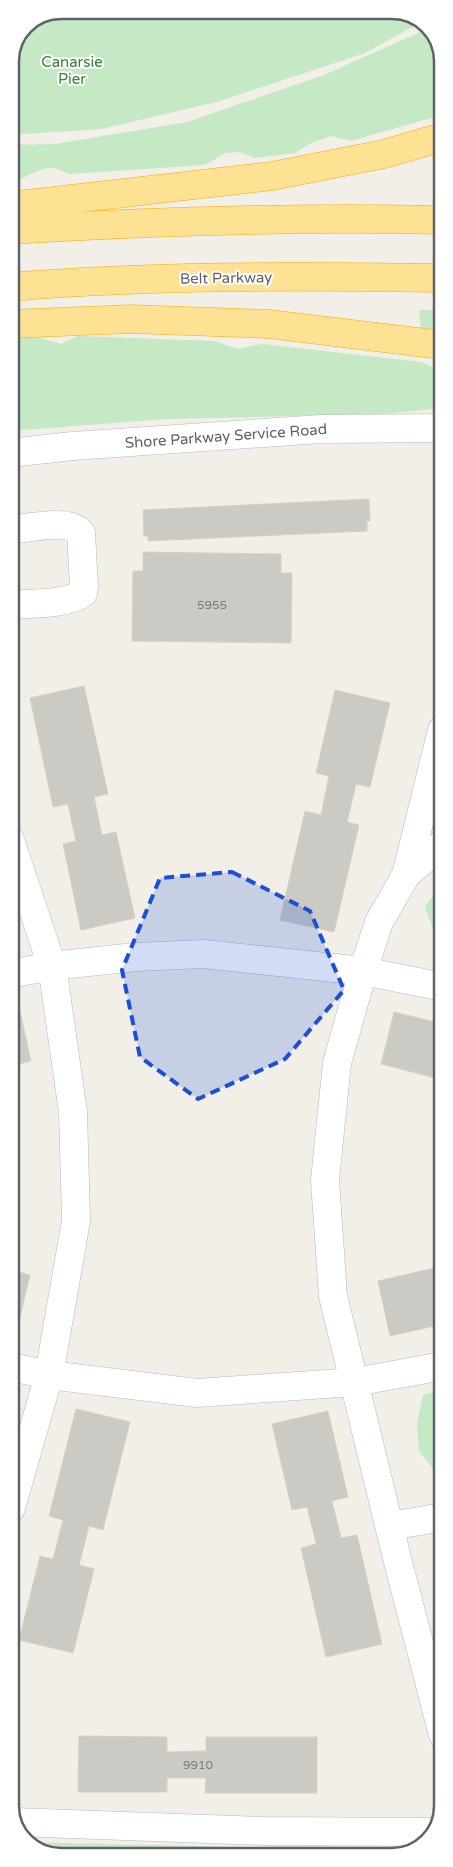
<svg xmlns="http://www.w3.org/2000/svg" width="453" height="1867" viewBox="0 0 453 1867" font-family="'Varela Round',sans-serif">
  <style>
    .green { fill: #c5e8c5 }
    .building { fill: #cccac5; stroke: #d6d1c6 }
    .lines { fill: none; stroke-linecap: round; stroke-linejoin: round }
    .minor-casing { stroke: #b5b8bc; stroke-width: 29 }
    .highway-casing { stroke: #f9ab00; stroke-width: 29 }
    .minor { stroke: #fff; stroke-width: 28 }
    .highway { stroke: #fde293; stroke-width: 28 }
    .marked { fill: #1d4ed8; fill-opacity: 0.2; stroke: #1d4ed8; stroke-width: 4; stroke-dasharray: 10 6; stroke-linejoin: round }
    .labels { text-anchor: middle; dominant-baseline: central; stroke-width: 4; stroke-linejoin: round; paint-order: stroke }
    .number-label { font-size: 12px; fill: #7a7d7f }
    .park-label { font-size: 15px; fill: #348238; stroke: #fff }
    .street-label { font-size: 15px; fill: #5f6368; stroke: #fff }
    .rim { fill: none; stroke: #5f6368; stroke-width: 2.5 }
  </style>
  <rect width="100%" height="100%" fill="#f1efe8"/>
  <g class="green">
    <path d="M60,10H399L423,21L365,53L217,102L101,129L10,135V60L25,25Z"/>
    <path d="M429,28L442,51V115L350,141L331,136L311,143L295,153L254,158L240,152L226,153L205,165L69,174C64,172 58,169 53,168C37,167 25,180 10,181V145L55,144L187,122L324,75Z"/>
    <path d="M419,310H442V332L421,328Z"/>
    <path d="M33,336L61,344L78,336L215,341L237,349L262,344L421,362L442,371V408L385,414L166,419L10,431V337Z"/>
    <path d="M443,880V942L435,934L425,907Z"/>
    <path d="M443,1389V1477L437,1475L419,1450L417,1423L423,1395Z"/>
    <path d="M26,1842L236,1847V1856L54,1857L27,1844Z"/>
  </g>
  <g class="building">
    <path d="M369,499L370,521H367V531L148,541V536H144L143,510Z"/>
    <path d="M143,552L281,554V573H292L291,643L132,641L133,571H143Z"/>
    <path d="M84,686L108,794L94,797L102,835L116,832L135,918L81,930L63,844L76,841L68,804L53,807L30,698Z"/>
    <path d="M335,690L390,703L370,787L356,784L347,822L359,825L334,932L280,920L305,811L321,815L329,776L316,773Z"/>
    <path d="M19,1007L31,1061L11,1066L10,1009Z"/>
    <path d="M394,1012L443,1024V1080L381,1064Z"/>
    <path d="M443,1266V1324L390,1336L378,1281Z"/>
    <path d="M11,1270L30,1275L17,1330L11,1328Z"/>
    <path d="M76,1409L130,1422L103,1530L89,1526L79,1565L94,1569L73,1653L19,1640L40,1556L53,1559L63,1520L49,1516Z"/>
    <path d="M328,1411L348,1497L332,1501L341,1538L357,1535L382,1644L326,1657L301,1548L316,1544L315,1539L307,1507L292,1510L272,1424Z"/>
    <path d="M79,1736L167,1737V1752L206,1751V1737H317V1793H205L206,1778H167V1792H78Z"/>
  </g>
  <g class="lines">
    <g class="minor-casing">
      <g id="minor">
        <path d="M10,453L73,446L321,429L442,428"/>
        <path d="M10,530C28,528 70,518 81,533L84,586L83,593C66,605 32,603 10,605"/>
        <path d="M10,840L52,966L73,1112L76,1221L49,1375L11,1508"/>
        <path d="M442,844L406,875L379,922L363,971L337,1063L325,1180L333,1296L398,1562L443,1735"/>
        <path d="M406,875L442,730"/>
        <path d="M10,974L52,966L135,957L204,954L363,971L443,987"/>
        <path d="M11,1367L49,1375L197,1393L355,1382L443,1366"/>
        <path d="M390,1526L443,1517"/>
        <path d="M14,1822L266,1831L433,1832"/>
      </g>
    </g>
    <g class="highway-casing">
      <g id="highway">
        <path d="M10,206L272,176L384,154L442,137"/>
        <path d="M10,230C154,221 298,217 442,220"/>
        <path d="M10,287C154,275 298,276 442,278"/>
        <path d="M10,324L131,319L269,324L442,345"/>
      </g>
    </g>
    <use href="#minor" class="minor"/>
    <use href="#highway" class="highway"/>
  </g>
  <path class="marked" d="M232,872L310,911L344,990L285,1059L198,1099L140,1057L122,970L160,878Z"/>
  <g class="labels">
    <g class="number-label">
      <text x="212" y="605">5955</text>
      <text x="198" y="1765">9910</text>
    </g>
    <g class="park-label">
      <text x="72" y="62">Canarsie<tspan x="72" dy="17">Pier</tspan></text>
    </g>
    <g class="street-label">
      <text transform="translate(226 278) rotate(-1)">Belt Parkway</text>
      <text transform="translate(226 436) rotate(-4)">Shore Parkway Service Road</text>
    </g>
  </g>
  <path d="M0 0H453V1867H0ZM61 19H392A42 42 0 0 1 434 61V1806A42 42 0 0 1 392 1848H61A42 42 0 0 1 19 1806V61A42 42 0 0 1 61 19Z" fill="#fff" fill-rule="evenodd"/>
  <path class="rim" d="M61 19H392A42 42 0 0 1 434 61V1806A42 42 0 0 1 392 1848H61A42 42 0 0 1 19 1806V61A42 42 0 0 1 61 19Z"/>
</svg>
